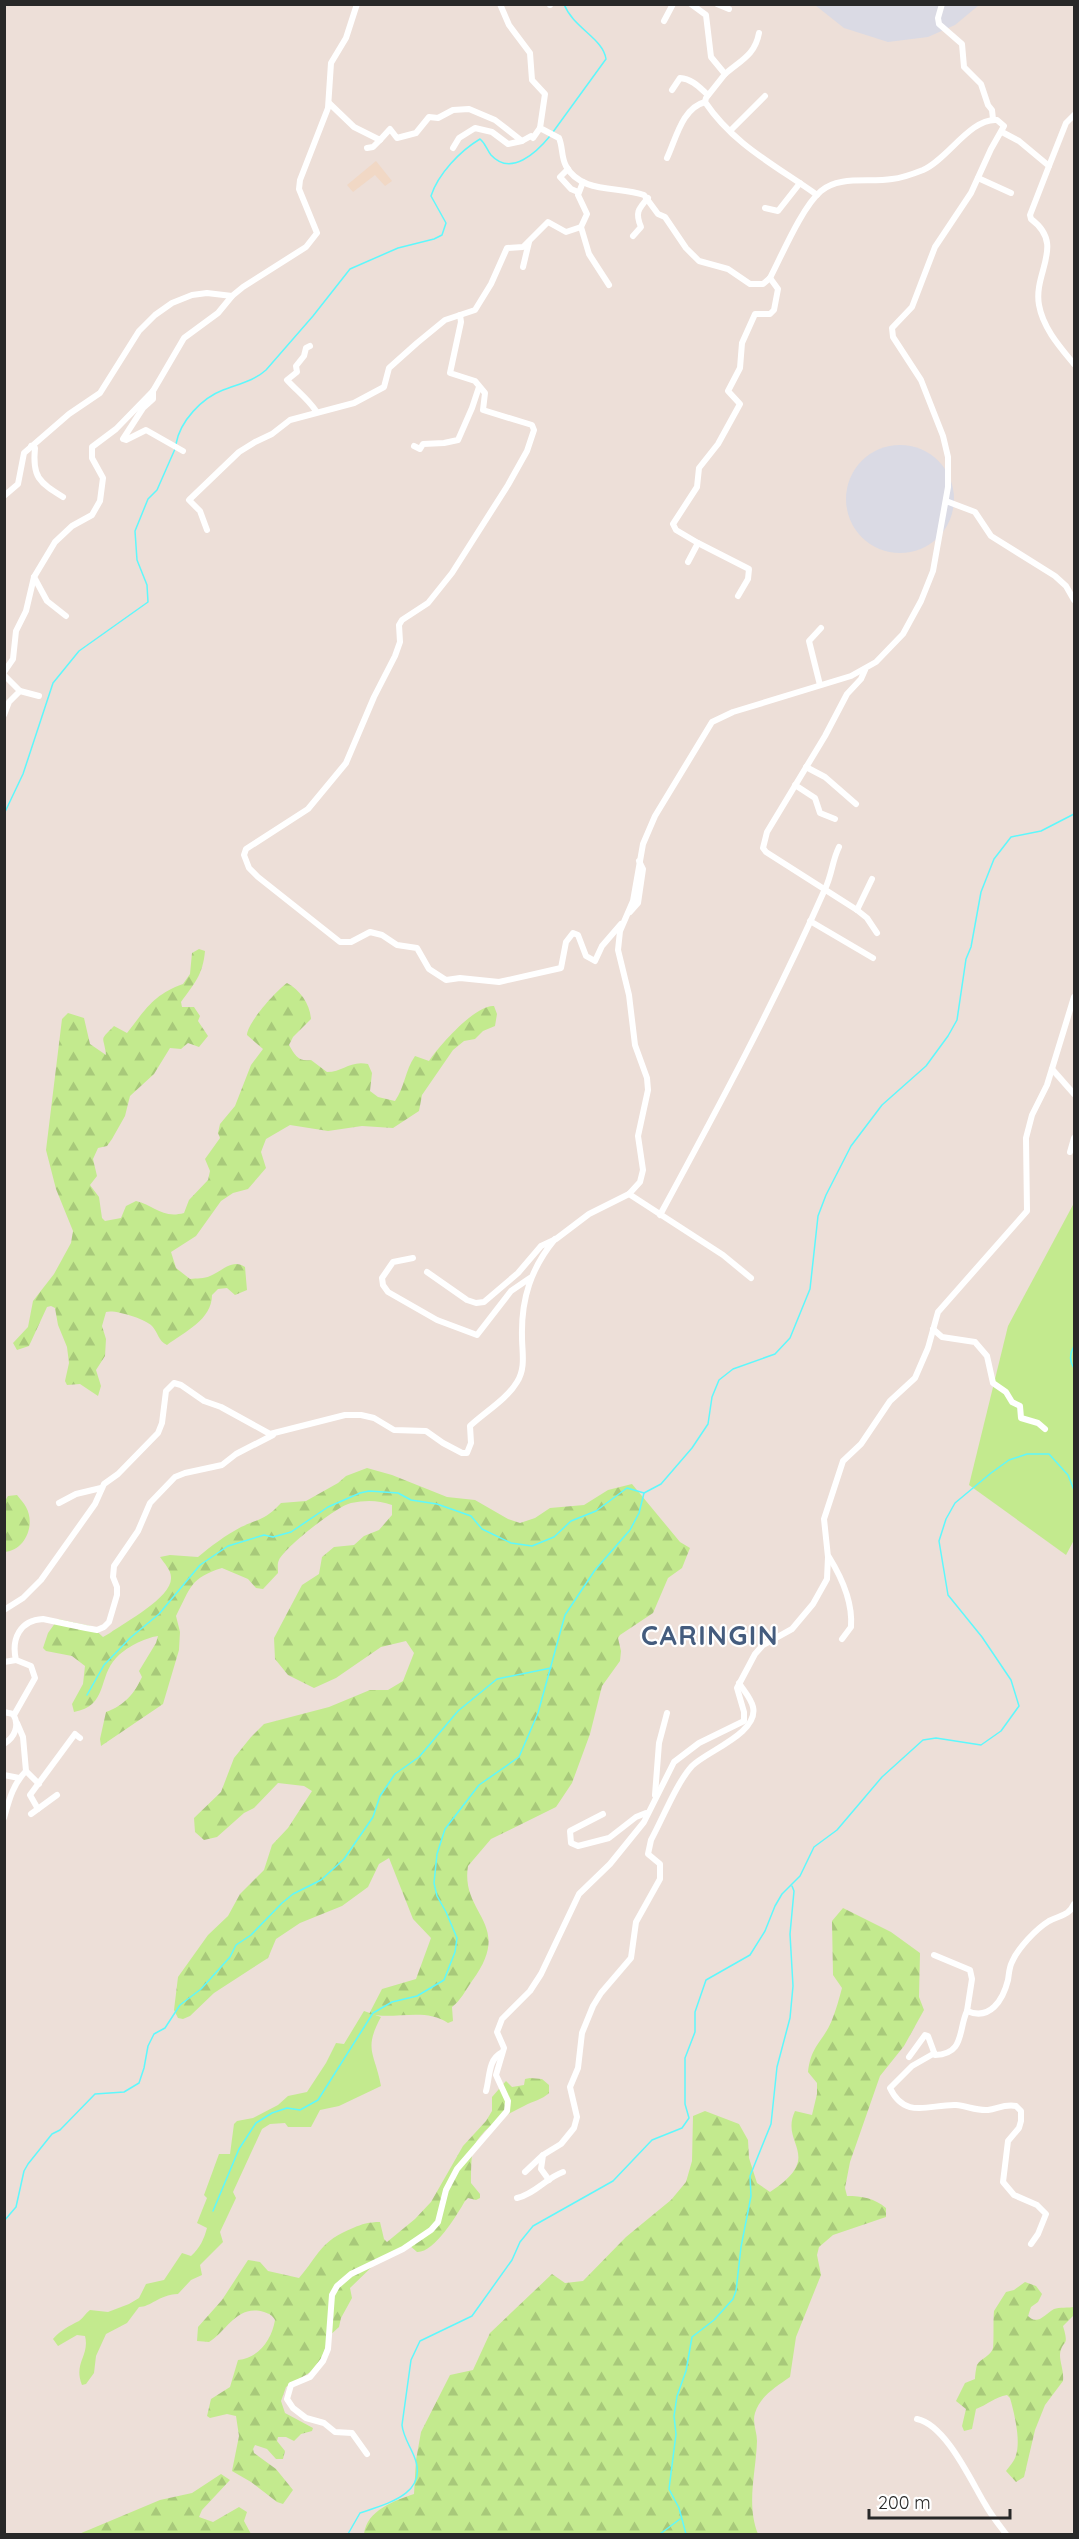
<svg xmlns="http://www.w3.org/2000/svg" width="1079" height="2539" viewBox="0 0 1079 2539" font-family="Quicksand,sans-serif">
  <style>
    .industrial { fill: #dadae4 }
    .education { fill: #f1d8c5 }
    .grass { fill: #c3ea8e }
    .forest { fill: url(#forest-firs) }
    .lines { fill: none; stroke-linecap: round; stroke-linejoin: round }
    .stream { stroke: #5ef8fc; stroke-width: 1.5 }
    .minor { stroke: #fff; stroke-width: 6 }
    .labels { text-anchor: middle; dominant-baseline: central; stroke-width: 4.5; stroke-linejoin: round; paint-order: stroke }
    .district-label { font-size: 27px; font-weight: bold; letter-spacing: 1.5px; fill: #445c7e; stroke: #fff }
  </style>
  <defs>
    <pattern id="forest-firs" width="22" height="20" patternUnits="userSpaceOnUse" patternTransform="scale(1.5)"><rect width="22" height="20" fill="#c3ea8e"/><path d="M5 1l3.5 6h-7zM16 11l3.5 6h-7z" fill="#a8c97a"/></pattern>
  </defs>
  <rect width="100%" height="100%" fill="#eddfd8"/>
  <g class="industrial">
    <path d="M815,5H979L955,25L928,37L888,42L844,28Z"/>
    <circle cx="900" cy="499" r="54"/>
  </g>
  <path class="education" d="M376,161L392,181L385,186L375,175L353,192L347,185Z"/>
  <g class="grass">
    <path d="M1074,1203V1540L1066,1555L969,1485L1008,1326Z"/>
    <path d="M364,2011L381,2017C363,2050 375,2053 381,2086L339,2106L320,2110L311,2127H288L285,2123L270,2124L262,2129L233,2192L236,2198L220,2232L223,2242L200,2265L202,2275L191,2280L178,2294C158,2295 151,2307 139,2307L127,2323L106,2334L96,2356L94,2373L86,2384L82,2385C73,2363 90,2356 85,2336L77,2335L58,2346L53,2339C61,2330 69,2326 79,2321C83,2318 86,2313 90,2310L108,2312L129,2304L139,2298L146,2284L164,2280L182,2253L191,2256C200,2248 204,2239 207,2228L197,2223L207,2198L204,2195L219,2154H230L234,2124L237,2121L253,2118L278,2105L288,2096L307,2092L326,2063L336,2043L344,2044Z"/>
  </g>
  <g class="forest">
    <path d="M199,949L205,951C203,975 194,984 181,1002L182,1007H194L200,1016L198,1021L208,1036L199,1047L188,1043L181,1049L170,1048L154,1074L130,1096L125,1116L112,1139L107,1146L98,1148L93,1159L97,1176L90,1185L99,1197L102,1218L105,1221L121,1218L126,1206L136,1201C154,1205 162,1219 184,1213L189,1200L208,1180L210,1171L205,1159L220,1138L218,1133L220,1124L235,1106L251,1065L263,1049L247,1035C247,1023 276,991 287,983C300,990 310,1004 311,1019L293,1037L289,1045C295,1055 298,1062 311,1060L327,1072C343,1072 350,1060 368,1064L372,1073L370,1091L378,1097L395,1101C405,1087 405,1070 415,1056L429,1061C439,1046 476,1004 494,1006L497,1014L495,1026L483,1031L475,1039L464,1041L453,1050L422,1095L419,1111L393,1128L362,1126L328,1131L290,1125L266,1139L261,1152L266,1168L248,1189L233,1193L221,1201L196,1236L171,1252L176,1268L190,1279C197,1278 204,1279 210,1276C222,1271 233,1258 245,1267L247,1290L235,1295L227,1288L218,1289L212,1295C212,1320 184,1332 167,1345C158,1341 158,1332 152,1326C146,1319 114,1309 106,1312L102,1326L106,1339L105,1356L96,1370L101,1386L98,1396L80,1384L67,1385L65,1381L69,1363L67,1347L58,1325L55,1308L51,1306L47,1307L29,1346L17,1350L13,1343L28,1327L33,1301L54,1274L71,1243L73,1231L56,1189L46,1150L62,1019L68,1013L84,1018L90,1044L106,1055C104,1035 98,1042 114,1026L127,1033C145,1010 154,994 183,984L190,974L192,953Z"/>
    <path d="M367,1468L392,1475L447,1497L475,1500L508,1519L520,1523L535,1518L550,1508L584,1505L608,1490L632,1484L680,1542L690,1548L682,1568L668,1578L653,1613L620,1635L618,1638L621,1651L620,1661L602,1686L590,1734L572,1783L556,1807L491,1839L468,1866C460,1915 515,1923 472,1981C465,1991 461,2000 452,2007L453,2021L448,2023C426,2007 394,2020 369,2014L382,1989L416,1979L431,1938L413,1919L389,1858L379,1864L368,1887L342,1906L300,1923L276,1939L268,1958L214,1993L190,2016L183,2019L178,2018L174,2010L178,1977L208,1935L228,1916L240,1894L264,1870L272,1845L288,1828L312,1791L304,1786L278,1783L254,1808L244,1813L217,1837L204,1840L195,1832L194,1818L221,1792L234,1758L251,1737L264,1724L329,1707L370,1690H388L403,1681L414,1653L406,1641L381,1647L336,1678L314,1688L288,1675L275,1659L274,1638L302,1585L319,1574L322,1557L334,1547L354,1545L364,1536L379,1530L392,1515V1505C378,1500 366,1500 351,1503C337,1506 285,1547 279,1560C277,1564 278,1568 278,1573L263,1589L256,1588L248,1579L222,1568C190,1578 191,1587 176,1616L180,1632L179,1650L163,1704L101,1746L100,1739L106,1712C125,1705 134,1694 142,1677L139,1671L156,1643L158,1636C144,1638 125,1648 116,1658C98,1677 108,1706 74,1712L72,1704L83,1684L85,1666L72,1656L46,1651L43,1648L48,1633L58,1619L91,1626L103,1637L110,1633C125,1622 173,1597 171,1577C171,1570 164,1563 160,1557L170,1555L198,1557C211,1546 226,1535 241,1527C261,1518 265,1520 281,1503L306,1501L338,1483L346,1476Z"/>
    <path d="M17,1495C20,1499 24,1503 26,1507C36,1525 25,1550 5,1552V1501L8,1496Z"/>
    <path d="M843,1908L891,1932L920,1953L919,1997L924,2010L904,2046L880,2076L850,2162L845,2188L847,2196C862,2196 874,2198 886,2208V2217L833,2235L819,2247L817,2255L821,2275L796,2337L790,2377C776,2387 760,2396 755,2413C752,2422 757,2432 757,2441C756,2473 746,2504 758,2534H364C367,2510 394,2501 414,2494L416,2460L421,2432L450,2375L473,2370L490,2333L552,2274L565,2283L583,2281L626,2237L671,2200L686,2182L692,2161L693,2116L705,2111L739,2124L748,2140L749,2158L757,2183L770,2192C826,2155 779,2145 795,2111L812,2115L817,2094V2083L808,2072C811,2045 823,2042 832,2020C836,2010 839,1999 842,1988L833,1975L832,1921Z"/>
    <path d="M530,2078L542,2079L549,2085V2093C542,2100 533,2101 524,2106C506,2115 484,2126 474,2146C471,2151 471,2175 471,2183L480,2194V2198L476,2200L468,2198L465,2201C457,2215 434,2253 417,2252L408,2244L382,2257L350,2288L352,2298L341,2318L339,2327L328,2337L323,2356L312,2371L286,2387L281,2401L285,2413L313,2428L312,2431L301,2434L294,2441L286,2437H278L277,2441L285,2451L283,2459H276L267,2449L255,2445L253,2449L254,2453L276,2469L293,2490L283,2504L277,2502L251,2482L232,2471L239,2436L236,2416L227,2414L210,2418L207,2416L211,2399L230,2387L238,2360C259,2358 272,2339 275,2320C272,2315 270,2314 264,2312C237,2304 228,2330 209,2342L197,2341L198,2327L222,2300L248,2260L260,2262L268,2271L299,2278C319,2255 320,2241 353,2228C362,2224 369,2222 380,2222L384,2239L387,2242L415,2219L431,2202L463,2146L486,2121L492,2111V2097L506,2081L512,2087L524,2085L525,2079Z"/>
    <path d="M1025,2282L1036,2286L1042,2294L1038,2302L1031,2307L1028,2316C1038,2326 1045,2314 1054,2309C1059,2307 1069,2308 1074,2307V2315L1063,2326C1070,2349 1062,2338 1060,2355C1060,2363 1064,2371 1063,2381L1045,2405L1035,2430L1024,2477L1016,2482L1006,2471C1010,2466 1015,2460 1016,2455C1021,2440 1014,2412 1010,2398L1007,2395C995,2397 987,2405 976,2409L972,2429L964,2431L962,2426L966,2409L956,2401L965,2383L975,2379C975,2376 976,2368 977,2365C981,2358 991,2356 993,2348C994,2340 993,2320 994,2311L1006,2292L1014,2290Z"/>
    <path d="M221,2474L230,2480L202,2510L199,2517L213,2522L239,2507L247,2512L244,2521L251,2534H79L160,2500L192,2493Z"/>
  </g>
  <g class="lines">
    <g class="stream">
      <path d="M553,132L606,59C603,38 573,28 564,4"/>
      <path d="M176,444C180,421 202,398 223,390C238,384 254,381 266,370L313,316L350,269L398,248L434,239L442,235L446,223L431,196C438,174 460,151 480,139C486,144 487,150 491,155C511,177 537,152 550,136"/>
      <path d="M4,814L23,774L53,683L79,651L148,602L147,585L137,560L135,531L148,499L157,490L175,449"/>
      <path d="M1074,1346C1070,1353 1069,1361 1074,1368"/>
      <path d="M87,1695L104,1665L130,1638L159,1614L200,1565L228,1546L264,1535L273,1537L291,1532L328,1507L360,1493L369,1491L398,1493L411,1500L437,1504L471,1516L482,1529L511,1543L532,1546L554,1537L571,1521L596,1511L627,1488L644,1493"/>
      <path d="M213,2211L239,2149L256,2123L272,2113L287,2108L300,2110L318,2100L373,2013L392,2002L417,1996L444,1980L455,1952L457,1938L446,1912L437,1896L434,1883L437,1854L445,1829L479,1785L519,1757L538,1713L565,1615L595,1570L630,1530L639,1513L644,1493L661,1484L692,1448L708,1424L712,1397L719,1380L733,1369L775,1354L790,1338L810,1289L818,1216L826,1195L851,1146L882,1105L926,1066L948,1036L957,1020L966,959L971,947L981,892L994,859L1011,837L1041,831L1074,814"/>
      <path d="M4,2221L16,2207L24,2171L28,2164L52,2134L60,2130L95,2094L124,2092L139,2083L144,2068L148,2046L154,2034L165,2028L180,2005L201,1989L230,1957L236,1945L251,1935L282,1903L293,1894L321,1880L344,1859L373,1817L380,1796L395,1774L419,1757L458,1711L497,1679L551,1668"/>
      <path d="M348,2534L360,2513C386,2504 430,2494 414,2456C410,2446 403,2436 402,2425L411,2360L420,2341L472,2316L512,2260L520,2242L533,2226L613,2181L652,2140L682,2128L689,2118L685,2104V2058L695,2032V2012L706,1980L750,1955L765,1931L775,1906L782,1894L800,1876L814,1847L837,1830L882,1777L923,1740L936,1738L981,1745L1001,1731L1019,1706L1011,1680L982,1637L948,1595L939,1541L946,1519L955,1503L991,1473L1009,1460L1027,1454H1049L1068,1475L1074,1490"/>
      <path d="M660,2534L680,2519"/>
      <path d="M686,2534L679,2508L669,2489L676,2434L674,2416L677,2396L686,2371L692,2337L714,2320L733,2299L736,2291L741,2247L751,2196L750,2176L771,2124L777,2067L790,2018L793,1986L790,1934L794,1891L792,1886"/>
    </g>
    <g class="minor">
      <path d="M550,4V5"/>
      <path d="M691,4L706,15L711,57L725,74L706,98L705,102C734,145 775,165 817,195"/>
      <path d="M717,4L729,9"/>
      <path d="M942,4L938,18L939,24L962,44L964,67L981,84L988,105L992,110L993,119"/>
      <path d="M664,21L673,4"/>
      <path d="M725,74C741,60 755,55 759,33"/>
      <path d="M672,90L680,78C692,79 699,87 708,95"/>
      <path d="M329,103L354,127L380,140L390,129L397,138L416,133L429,117L438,118L453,110L469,109L495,120L522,141L531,136L533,138L540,128"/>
      <path d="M731,130L765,96"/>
      <path d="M1002,132L1019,141L1049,166L1030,215L1031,219C1066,245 1033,272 1039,305C1043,328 1060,347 1074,364"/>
      <path d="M367,148L373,147L380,140"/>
      <path d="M453,148L459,138L475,128L492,132L508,144L522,141"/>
      <path d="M667,158C676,139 682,108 705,102"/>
      <path d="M1049,166L1066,123L1074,115"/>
      <path d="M568,169L560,177L571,189L578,192"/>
      <path d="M978,178L1011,193"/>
      <path d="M765,208L778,211L800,183"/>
      <path d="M581,227L589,254L609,285"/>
      <path d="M633,236L641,227C635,213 638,209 648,198"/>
      <path d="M523,267L529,242"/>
      <path d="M460,315L461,322L450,373L475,381L485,393L483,410L532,425L534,430L527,451L508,485L452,573L428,603L402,620L399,625L400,642L395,656L374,697L346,763L308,809L246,849L244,855L249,868L258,877L340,942H351L370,932L382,935L397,945L417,948L429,969L446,980L460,978L499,982L561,968L566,942L573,933L578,935L586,956L595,961L602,946L621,924"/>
      <path d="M310,346L306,348L304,356L296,366L297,372L287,380C297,391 307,398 316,411"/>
      <path d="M153,391V399L143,408L123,439L126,440L146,430L183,451"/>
      <path d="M31,446L35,448C32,477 39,482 63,497"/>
      <path d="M414,446L420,449L423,444L444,443L458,440L472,408L479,387"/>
      <path d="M4,496L18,484L24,453L69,414L100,393L139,331L155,315L172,303L192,295L207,293L232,296"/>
      <path d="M946,501L975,512L991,536L1055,576L1066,586L1074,600"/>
      <path d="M207,530L200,511L189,500L239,452L255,442L272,434L290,420L354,403L384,387L389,368L417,343L445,320L475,310L491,284L507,248L523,247L548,222L566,232L581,227L587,214L578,195L583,182"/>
      <path d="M698,543L749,569L748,579L738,596"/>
      <path d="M688,562L698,543L676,530L673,524L697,487L699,468L718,444L740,404L728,391L740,368L742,343L755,314H770L774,310L778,289L770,278"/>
      <path d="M34,577L47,601L66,616"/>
      <path d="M865,670L861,679L847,694L825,736L767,832L763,848L766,852L857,910L867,918L877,933"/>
      <path d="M4,672L13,659L16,631L26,611L34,577L55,542L72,526L92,515L100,501L103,478L92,458V447L116,429L153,391L184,338L218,313L232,296L243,287L306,247L317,233L299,189L300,180L328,108L331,63L346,38L357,4"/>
      <path d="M4,675L20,691L9,702L4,715"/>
      <path d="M820,685L809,641L821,628"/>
      <path d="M20,691L39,696"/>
      <path d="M806,767L825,777L856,804"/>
      <path d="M795,785L815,798L820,813L835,819"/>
      <path d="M857,910L872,879"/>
      <path d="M630,912L638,903L643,869L639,861"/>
      <path d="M810,921L873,958"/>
      <path d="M1052,1069L1074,1094"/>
      <path d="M1070,1152L1074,1138"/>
      <path d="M629,1194L723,1255L751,1278"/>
      <path d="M660,1215C718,1108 776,1000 825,889C832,875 832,861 839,847"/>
      <path d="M413,1258L393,1262L382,1278L383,1285L388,1292L437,1320L477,1335L511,1291L530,1278"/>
      <path d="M427,1272L467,1300L476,1303L484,1302L518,1273L541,1246L556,1239L589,1214L629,1194L640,1182L643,1170L638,1136L648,1090L647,1078L635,1045L629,995L618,950L620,931L633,901L643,844L655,816L712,722L733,712L851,676L876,662L903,634L921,601L933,571L948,487V457L943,436L921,380L893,337L892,328L912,307L935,247L971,193L991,149L1004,126L997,120C970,118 948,159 923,170C913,174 903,178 892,179C870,183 839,175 821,191C802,207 782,255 770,278L763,284H750L728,269L699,261L686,248L665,217L658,214L644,195C619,186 581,194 566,166C561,157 563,147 559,138L540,128L545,94L532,80L530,53L509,25L500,4"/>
      <path d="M933,1329L942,1337L975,1342L987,1356L993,1383L1006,1392L1012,1402L1020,1406L1021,1418L1038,1423L1045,1429"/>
      <path d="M59,1503L76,1494L101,1488"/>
      <path d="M829,1557C842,1578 853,1602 851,1627L842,1639"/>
      <path d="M4,1610L23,1598L41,1580L95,1504L104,1484L118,1474L158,1433L162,1423L166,1391L174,1383L181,1385L204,1401L221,1407L270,1434L345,1415H361L374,1418L394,1430L426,1431L443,1443L462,1453H467L471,1443L470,1426C485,1412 507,1399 517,1382C526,1368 522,1352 522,1337C521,1299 531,1268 555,1239"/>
      <path d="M4,1662L16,1660"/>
      <path d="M4,1712L13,1714C20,1725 15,1737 4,1744"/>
      <path d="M14,1715L35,1678L31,1666L16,1660C11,1639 20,1620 43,1619L86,1628L97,1630L104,1627L109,1622L117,1595V1587L113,1577L114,1566L138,1531L150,1503L175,1477L185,1473L222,1465L236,1454L273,1435"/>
      <path d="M17,1723L23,1737L26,1771L39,1784"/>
      <path d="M4,1775L19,1778"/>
      <path d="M655,1795L659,1743L667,1713"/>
      <path d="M38,1809L30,1795L75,1734L80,1738"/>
      <path d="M31,1814L57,1795"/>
      <path d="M603,1814L570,1831L571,1843L578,1846L609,1838L636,1817L646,1813"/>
      <path d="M4,1818C9,1800 13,1784 26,1771"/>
      <path d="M934,1955L970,1970L972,1979L967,2011"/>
      <path d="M933,2054L912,2066L890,2088C905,2120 930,2104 956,2105C967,2106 977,2111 988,2110C999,2108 1005,2104 1016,2106L1021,2111V2121L1019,2128L1008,2141L1003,2182L1014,2195L1037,2205L1046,2214L1038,2234L1031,2244"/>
      <path d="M909,2057L925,2035L928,2036L935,2055C965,2054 958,2030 967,2011C990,2021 1003,2000 1008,1980C1009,1974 1009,1968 1012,1962C1018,1948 1036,1929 1049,1921C1060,1915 1069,1916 1074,1904"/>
      <path d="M486,2091C490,2077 488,2060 501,2053"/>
      <path d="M543,2155L541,2169L549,2180"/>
      <path d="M525,2172L543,2155L561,2144L574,2128L577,2117L570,2087L578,2068L582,2033L593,2006L601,1993L631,1958L636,1922L660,1879V1864L648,1854L651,1840C662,1820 677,1782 692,1766C707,1751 759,1733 753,1707C751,1698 744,1691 739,1683"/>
      <path d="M517,2198C535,2194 546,2178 563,2172"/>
      <path d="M917,2419C946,2425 971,2481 985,2504C991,2515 999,2525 1006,2534"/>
      <path d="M367,2454L352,2433L335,2432L324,2423L306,2418L293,2408L287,2399L291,2385L310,2377L323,2361L328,2349L332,2295L337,2286L351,2274L403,2249L431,2230L438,2222L446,2190L457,2169L507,2111L508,2101L496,2075L504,2048L497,2032L502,2019L530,1991L541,1974L579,1894L610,1864L644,1822L674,1762L699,1743L744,1721V1712L737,1688L755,1654L763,1645L792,1629L813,1604L827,1579L828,1557L824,1519L843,1461L861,1444L890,1401L915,1378L928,1348L938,1312L1027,1211L1026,1138L1032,1115L1047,1085L1074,997"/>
    </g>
  </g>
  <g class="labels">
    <g class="district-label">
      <text x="710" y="1635">CARINGIN</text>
    </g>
  </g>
  <rect width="1079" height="2539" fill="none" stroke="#282828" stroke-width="12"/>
  <path d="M869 2509v9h141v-9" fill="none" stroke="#282828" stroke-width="3"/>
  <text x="878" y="2509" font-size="18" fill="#282828" stroke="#ffffff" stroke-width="4.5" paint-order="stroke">200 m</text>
</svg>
